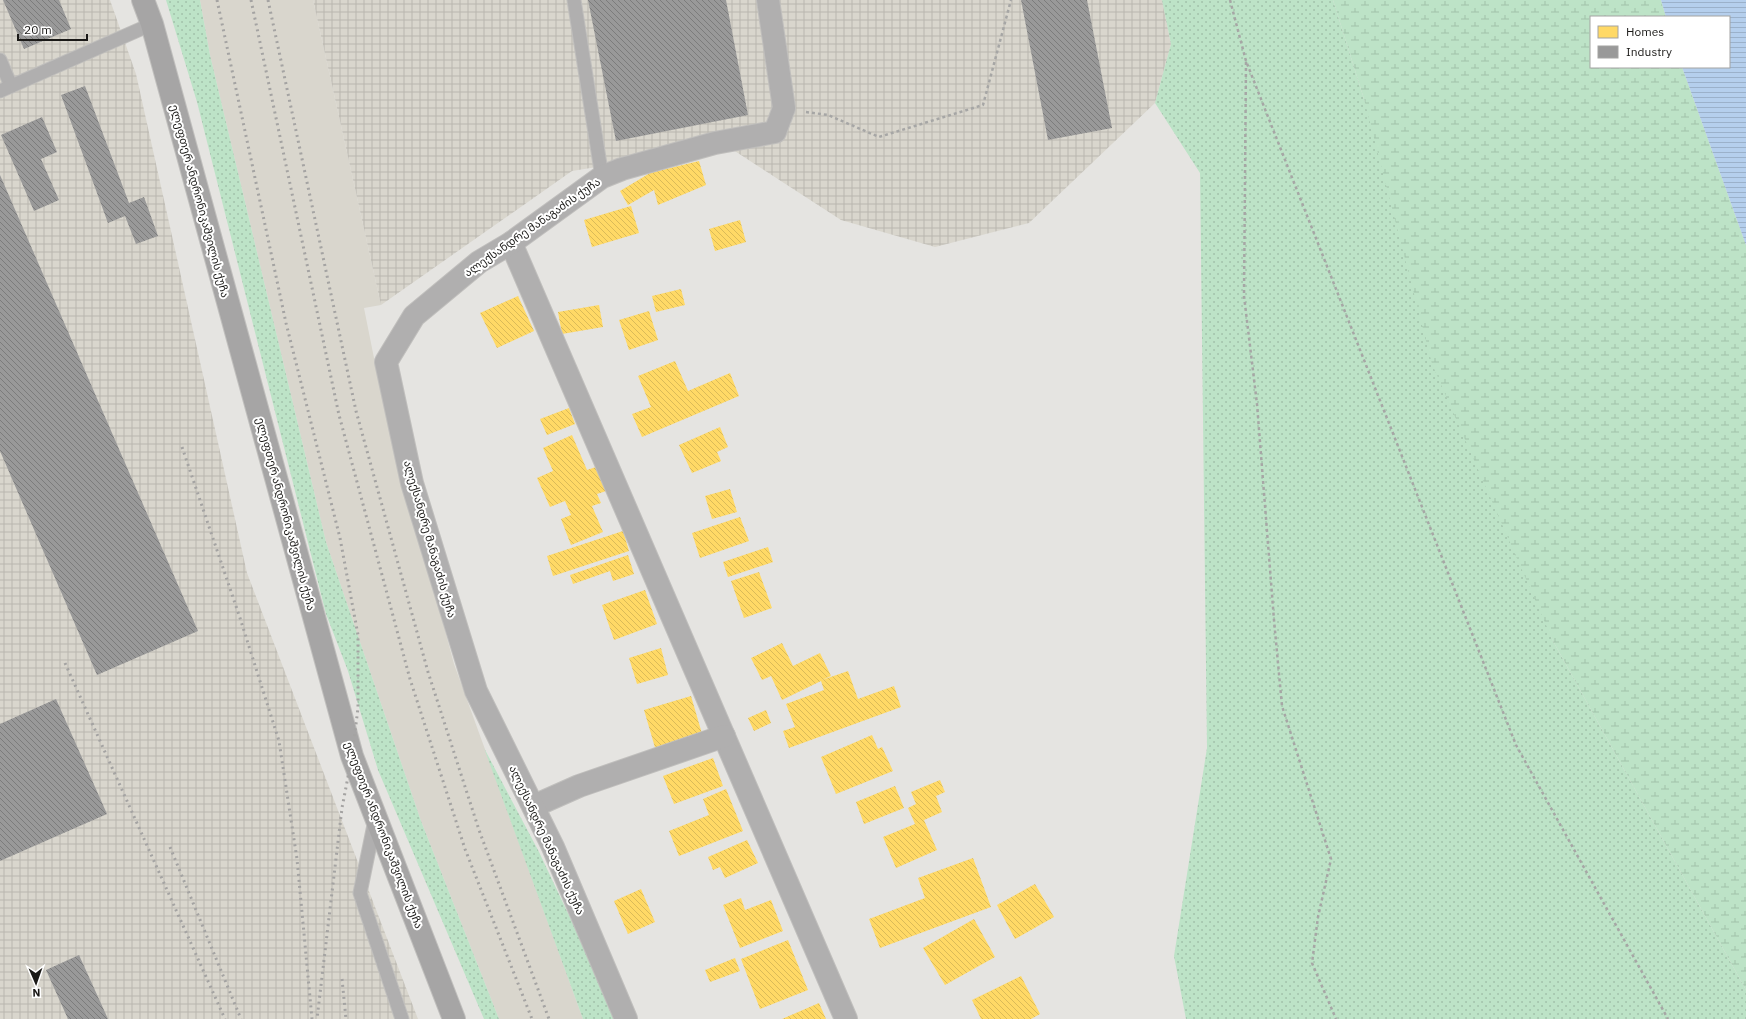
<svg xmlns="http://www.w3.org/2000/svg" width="1746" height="1019" viewBox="0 0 1746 1019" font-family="'IBM Plex Sans','Noto Sans Georgian',sans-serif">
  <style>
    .built { fill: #d9d6cd }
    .industrial { fill: url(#industrial-grid) }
    .grass { fill: url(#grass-dots) }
    .wetland { fill: url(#wetland-marsh) }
    .water { fill: url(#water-rules) }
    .homes { fill: url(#homes-back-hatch) }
    .industry { fill: url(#industry-back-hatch) }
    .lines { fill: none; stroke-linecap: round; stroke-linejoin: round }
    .service-casing { stroke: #c0bfbd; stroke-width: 15 }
    .minor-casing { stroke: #c0bfbd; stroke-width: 24 }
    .secondary-casing { stroke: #c0bfbd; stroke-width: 24 }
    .path { stroke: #a6a6a5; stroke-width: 2.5; stroke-dasharray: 3 3; stroke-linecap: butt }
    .service { stroke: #b0afaf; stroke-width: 13 }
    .minor { stroke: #b0afaf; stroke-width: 22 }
    .secondary { stroke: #a6a5a5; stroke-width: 22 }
    .rail { stroke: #a4a3a2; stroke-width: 3; stroke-dasharray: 2 4; stroke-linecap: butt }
    .labels { text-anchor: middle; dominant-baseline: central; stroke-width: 4; stroke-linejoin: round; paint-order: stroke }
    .street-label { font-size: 11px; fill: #1a1917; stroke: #fff }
  </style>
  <defs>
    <pattern id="industrial-grid" width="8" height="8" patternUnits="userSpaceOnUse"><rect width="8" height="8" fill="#d9d6cd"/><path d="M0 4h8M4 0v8" fill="none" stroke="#bab7af"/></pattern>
    <pattern id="grass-dots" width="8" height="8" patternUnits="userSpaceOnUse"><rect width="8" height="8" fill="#bde3c7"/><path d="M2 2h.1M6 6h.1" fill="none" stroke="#a2c2aa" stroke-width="1.8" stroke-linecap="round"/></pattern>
    <pattern id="wetland-marsh" width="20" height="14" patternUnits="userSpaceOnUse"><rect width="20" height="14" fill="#bde3c7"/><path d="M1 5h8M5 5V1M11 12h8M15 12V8" fill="none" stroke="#a2c2aa"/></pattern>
    <pattern id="water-rules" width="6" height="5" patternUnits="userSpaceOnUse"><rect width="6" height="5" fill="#b5cfed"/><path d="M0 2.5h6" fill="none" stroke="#9bb1ca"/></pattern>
    <pattern id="homes-back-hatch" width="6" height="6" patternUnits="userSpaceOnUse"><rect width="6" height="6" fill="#ffd966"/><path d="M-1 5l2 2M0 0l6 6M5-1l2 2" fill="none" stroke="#daba58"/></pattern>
    <pattern id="industry-back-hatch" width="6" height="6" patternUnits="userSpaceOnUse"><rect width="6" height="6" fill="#999"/><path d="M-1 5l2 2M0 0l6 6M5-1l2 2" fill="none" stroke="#7c7c7c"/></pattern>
  </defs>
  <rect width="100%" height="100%" fill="#e5e4e1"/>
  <path class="built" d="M200,0H313L381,305L364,308L379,383L454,664L583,1019H499L421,821L326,542L210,55Z"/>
  <g class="industrial">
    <path d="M0,0H110L136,74L247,573L418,1019H0Z"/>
    <path d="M313,0H1162L1171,44L1155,103L1029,223L935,247L841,220L727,146L572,171L381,305Z"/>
  </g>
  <g class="grass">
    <path d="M166,0H200L210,55L326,542L421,821L499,1019H484L378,770L348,671L326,614L197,102Z"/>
    <path d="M1162,0H1333L1364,99L1553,641L1746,990V1019H1186L1174,956L1207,748L1200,173L1155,103L1171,44Z"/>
    <path d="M484,748L539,852L618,1019H583Z"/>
  </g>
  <path class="wetland" d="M1333,0H1661L1666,17H1591V67H1682L1746,245V990L1553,641L1432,364L1364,99Z"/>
  <path class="water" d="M1661,0H1746V245L1682,67H1729V17H1666Z"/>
  <g class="homes">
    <path d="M699,161L706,185L658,205L654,190L628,205L620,191L650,173Z"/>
    <path d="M631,206L639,233L592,247L584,220Z"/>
    <path d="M740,220L746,242L715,251L709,229Z"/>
    <path d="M681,289L685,305L656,312L652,296Z"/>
    <path d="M518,296L534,331L497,348L480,313Z"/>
    <path d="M599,305L603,327L562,334L558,312Z"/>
    <path d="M649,311L658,340L629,350L619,320Z"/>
    <path d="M675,361L688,391L730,373L739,396L642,437L632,414L651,407L638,376Z"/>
    <path d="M569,408L575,424L547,435L540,419Z"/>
    <path d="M720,427L728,447L717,452L721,461L692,473L679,445Z"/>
    <path d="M572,435L587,470L596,467L606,491L597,494L601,503L592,506L603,532L571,545L561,519L571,515L565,501L550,507L537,478L553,471L543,448Z"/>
    <path d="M730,489L737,512L712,519L705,496Z"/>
    <path d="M740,517L749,541L700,558L692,533Z"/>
    <path d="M623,531L629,551L553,576L547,556Z"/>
    <path d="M768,547L773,562L728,577L723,562Z"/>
    <path d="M628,555L634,574L613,581L610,571L573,584L570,575Z"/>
    <path d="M759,572L772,608L744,618L731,581Z"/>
    <path d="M645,590L657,624L614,640L602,605Z"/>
    <path d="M782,643L793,666L820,653L831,676L822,680L848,671L858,699L894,686L901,707L789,748L783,731L795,727L786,704L824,690L821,681L782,700L771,676L762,680L751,658Z"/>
    <path d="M661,648L668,675L637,684L629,658Z"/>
    <path d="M691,696L703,737L656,751L644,710Z"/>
    <path d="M766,710L771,723L754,731L748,718Z"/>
    <path d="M872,735L878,749L882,747L893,771L836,794L821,757Z"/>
    <path d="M713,758L723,786L674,804L663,776Z"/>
    <path d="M940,780L945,792L936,796L942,812L924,820L937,850L896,868L883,837L915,824L908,808L916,804L911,792Z"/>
    <path d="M895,786L904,808L864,824L856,802Z"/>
    <path d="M726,789L743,831L679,856L669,831L709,815L703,799Z"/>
    <path d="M747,840L758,863L725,878L720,867L713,870L708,857Z"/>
    <path d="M973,858L991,907L880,948L869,919L925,898L918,878Z"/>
    <path d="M1035,884L1054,917L1015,939L997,905Z"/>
    <path d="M641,889L655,922L628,934L614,901Z"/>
    <path d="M741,898L745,910L771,900L783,931L740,948L723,905Z"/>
    <path d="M974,919L995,957L945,985L923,948Z"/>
    <path d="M788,940L808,990L760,1009L741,959Z"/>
    <path d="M735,958L740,971L710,982L705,970Z"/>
    <path d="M1021,976L1040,1014L1031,1019H981L972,1000Z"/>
    <path d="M819,1003L826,1019H782Z"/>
  </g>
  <g class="industry">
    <path d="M3,0H59L71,29L24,49Z"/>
    <path d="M588,0H726L748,115L616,141Z"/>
    <path d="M1021,0H1087L1112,128L1048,140Z"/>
    <path d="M85,86L129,203L144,197L158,236L136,244L125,216L108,223L61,95Z"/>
    <path d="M42,117L57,152L41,159L59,200L34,211L1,135Z"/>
    <path d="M0,175L198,631L97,675L0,451Z"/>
    <path d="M56,699L107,814L0,861V724Z"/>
    <path d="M79,955L108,1019H68L46,970Z"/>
  </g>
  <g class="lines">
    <g class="service-casing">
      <g id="service">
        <path d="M574,0L602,177"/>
        <path d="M0,60L11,86"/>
        <path d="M0,91L152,24"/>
        <path d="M375,820L360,893L402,1019"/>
      </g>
    </g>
    <g class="minor-casing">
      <g id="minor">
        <path d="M511,243L846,1019"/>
        <path d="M534,806L579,786L724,736"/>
        <path d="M626,1019L553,847L476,691L412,483L386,362L414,316L479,262L511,243L602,177L622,169L715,143L775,132L784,108L768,0"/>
      </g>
    </g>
    <g class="secondary-casing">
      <path id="secondary" d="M143,0L152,24L352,756L454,1019"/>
    </g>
    <g class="path">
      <path d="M1230,0L1246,61L1516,745L1668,1019"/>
      <path d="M1246,62L1244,296L1257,404L1274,620L1282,706L1331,859L1318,917L1312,963L1336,1019"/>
      <path d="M806,112L828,115L879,137L983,105L1011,0"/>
    </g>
    <use href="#service" class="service"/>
    <use href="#minor" class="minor"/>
    <use href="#secondary" class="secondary"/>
    <g class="rail">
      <path d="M217,0L286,323L340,538L358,635V708L352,756L342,808L317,1019"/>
      <path d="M251,0L339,415L410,679L465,849L532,1019"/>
      <path d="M268,0L356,411L428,672L479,830L549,1019"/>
      <path d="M182,447L240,618L279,741L297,859L312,1019"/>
      <path d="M65,663L225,1019"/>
      <path d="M170,847L241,1019"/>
      <path d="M342,979L346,1019"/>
    </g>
  </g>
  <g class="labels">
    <g class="street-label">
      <text transform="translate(200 201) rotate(75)">ელეფთერ ანდრონიკაშვილის ქუჩა</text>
      <text transform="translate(532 227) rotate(-35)">ალექსანდრე მანაგაძის ქუჩა</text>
      <text transform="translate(286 514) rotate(75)">ელეფთერ ანდრონიკაშვილის ქუჩა</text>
      <text transform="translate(430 539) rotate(74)">ალექსანდრე მანაგაძის ქუჩა</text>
      <text transform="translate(384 835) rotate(69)">ელეფთერ ანდრონიკაშვილის ქუჩა</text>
      <text transform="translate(547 840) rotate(65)">ალექსანდრე მანაგაძის ქუჩა</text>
    </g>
  </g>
  <rect x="1590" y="16" width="140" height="52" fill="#ffffff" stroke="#a3a3a2"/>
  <rect x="1598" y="26" width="20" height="12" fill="#ffd966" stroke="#a3a3a2"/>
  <text x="1626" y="36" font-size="12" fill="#1a1917">Homes</text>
  <rect x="1598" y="46" width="20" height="12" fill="#999999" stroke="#a3a3a2"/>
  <text x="1626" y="56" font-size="12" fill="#1a1917">Industry</text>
  <g transform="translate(36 983) rotate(178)" stroke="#ffffff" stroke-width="3" paint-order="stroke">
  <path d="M0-3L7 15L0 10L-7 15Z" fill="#1a1917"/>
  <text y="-6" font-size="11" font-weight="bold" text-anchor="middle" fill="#1a1917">N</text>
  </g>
  <path d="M18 34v6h69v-6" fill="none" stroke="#1a1917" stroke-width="2"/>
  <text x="24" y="34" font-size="12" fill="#1a1917" stroke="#ffffff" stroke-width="3" paint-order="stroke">20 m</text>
</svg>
